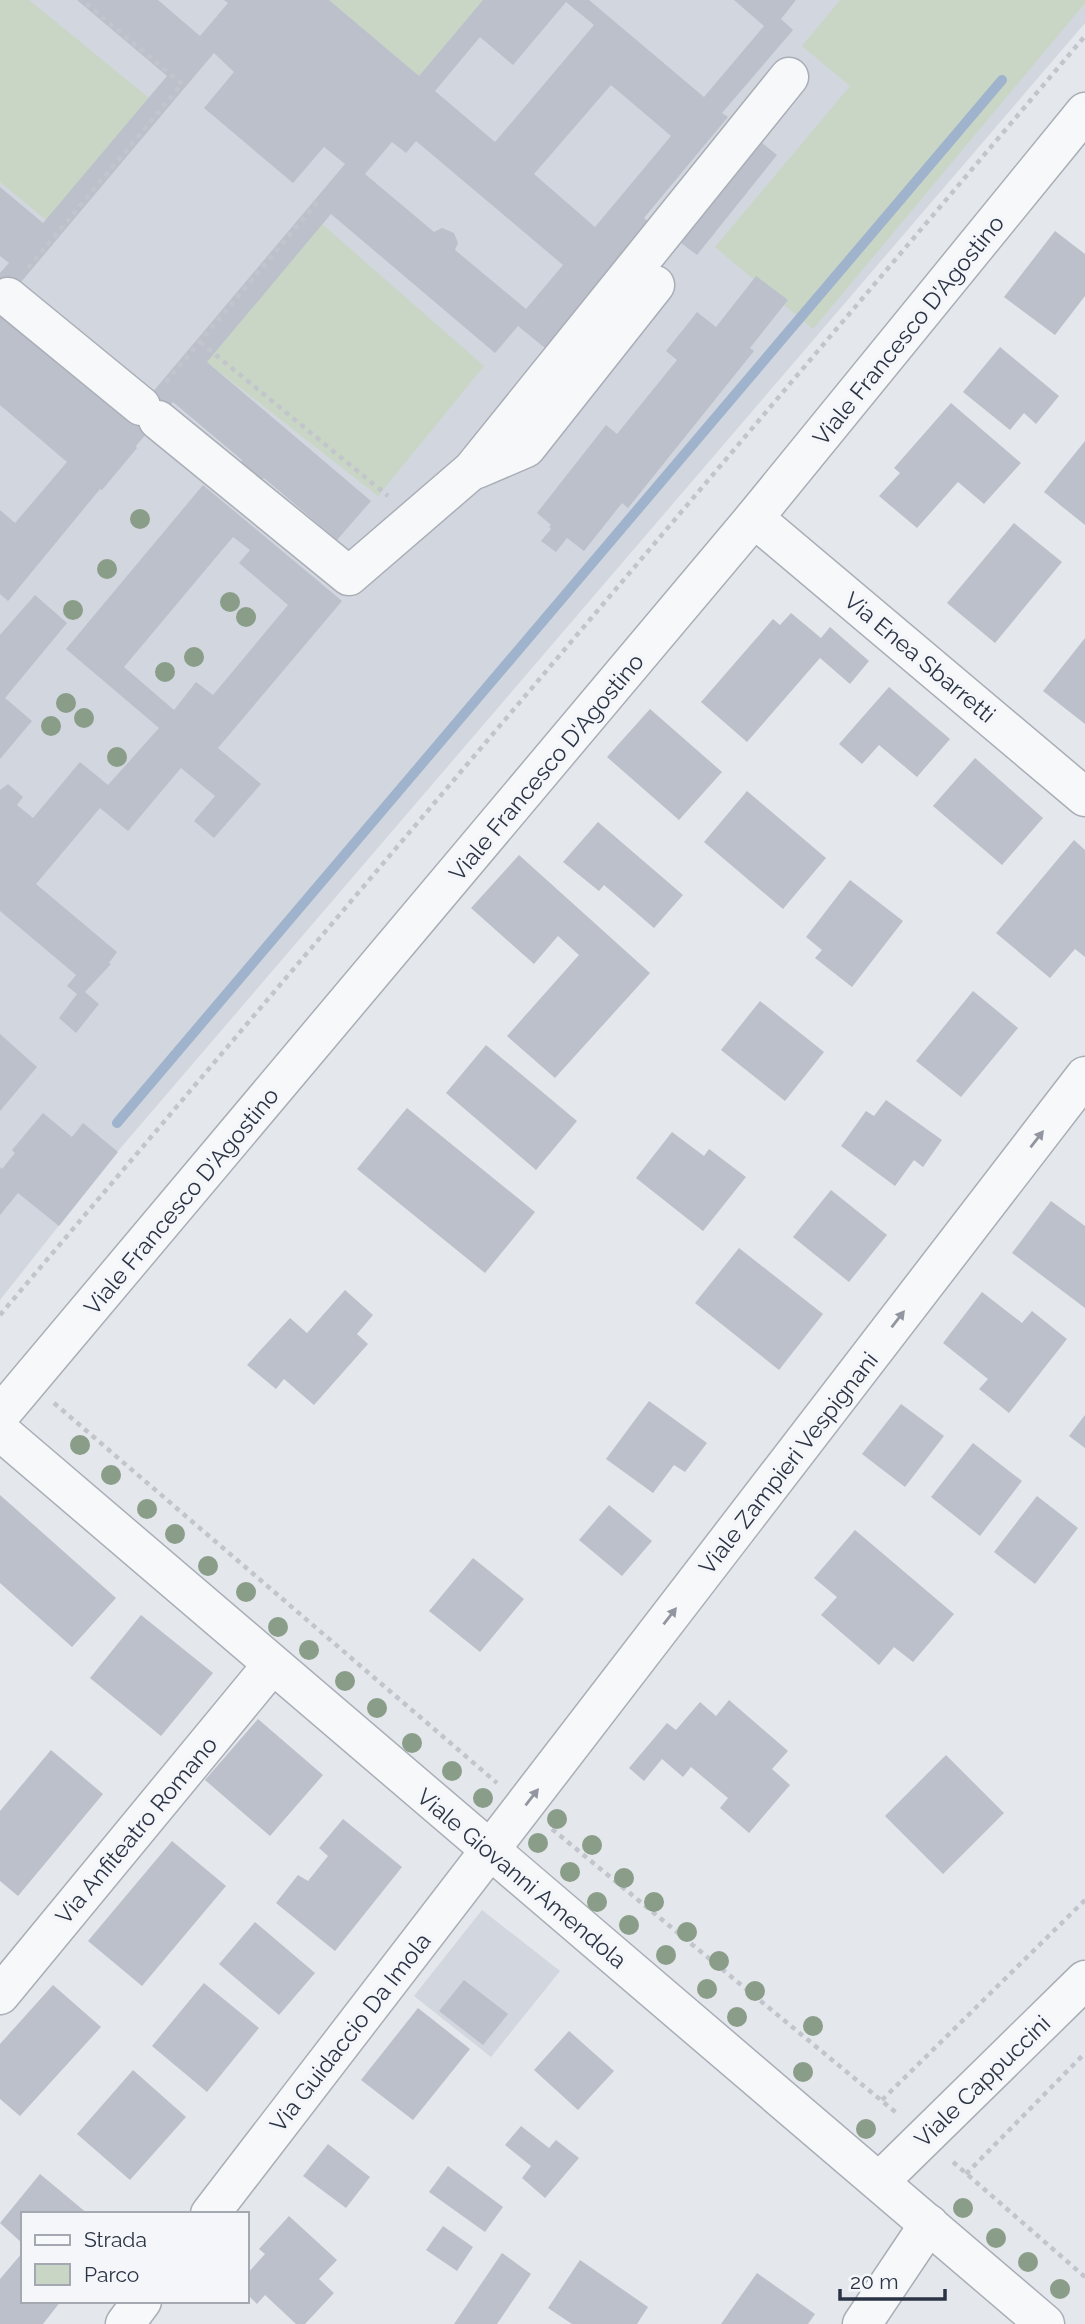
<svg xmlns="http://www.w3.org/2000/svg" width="1085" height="2324" viewBox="0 0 1085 2324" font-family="Raleway,sans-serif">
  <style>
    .built { fill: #d2d6de }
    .green { fill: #c9d6c5 }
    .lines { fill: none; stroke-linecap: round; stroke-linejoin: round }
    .stream { stroke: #9fb4cc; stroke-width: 10 }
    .building { fill: #bbc0ca; fill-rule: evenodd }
    .minor-casing { stroke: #a9aeb7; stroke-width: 41 }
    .path { stroke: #c2c5cb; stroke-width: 4.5; stroke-dasharray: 5 5; stroke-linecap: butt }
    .minor { stroke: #f7f8fa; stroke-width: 38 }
    .tree { fill: #899d89 }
    .oneway { fill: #9196a0 }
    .labels { text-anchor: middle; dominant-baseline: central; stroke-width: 7; stroke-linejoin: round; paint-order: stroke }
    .street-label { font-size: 23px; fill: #2b3445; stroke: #f4f6f9 }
  </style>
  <rect width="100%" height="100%" fill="#e4e7ec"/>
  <g class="built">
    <path d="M0,0H1085V23L118,1151L0,1300Z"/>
    <path d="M482,1910L560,1971L491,2057L414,1996Z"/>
  </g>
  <g class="green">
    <path d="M0,0H29L149,98L46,220L0,182Z"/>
    <path d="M329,0H483L419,76Z"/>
    <path d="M840,0H1085V3L813,329L715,247L850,86L802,46Z"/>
    <path d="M322,224L484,366L378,496L207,362Z"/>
  </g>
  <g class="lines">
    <path class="stream" d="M117,1123L1002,80"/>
  </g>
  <g class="building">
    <path d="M77,0H158L200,36L228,3L224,0H329L419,76L483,0H589L704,97L764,26L734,0H796L781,19L793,30L722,113L728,117L644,218L650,223L545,348L518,326L495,353L331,214L207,362L371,501L337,540L264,478L261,480L241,465L242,460L173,402L136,446L137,448L102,490L100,489L8,601L0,594V510L15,523L67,462L0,405V309L130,419L345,164L324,147L293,183L204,108L234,72L214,53L0,307V273L9,263L0,256V187L43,223L167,76ZM566,2L594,25L495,142L435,91L480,37L513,65ZM611,85L671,136L595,227L534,174ZM416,141L563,265L526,309L455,250L458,243L454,233L442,228L434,232L365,174L392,142L406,153Z"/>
    <path d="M762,143L777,155L697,255L681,243Z"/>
    <path d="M1055,231L1085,254V296L1055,335L1004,297Z"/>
    <path d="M756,276L788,300L750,348L754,351L628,508L622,503L584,551L567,538L556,552L541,541L551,529L549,527L551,525L537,513L606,425L617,434L677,360L666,351L697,312L716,327Z"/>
    <path d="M1000,347L1059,396L1036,424L1024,413L1010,430L963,392Z"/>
    <path d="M951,403L1021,463L984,504L958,482L917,528L879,496L900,473L894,468Z"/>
    <path d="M1085,441V525L1044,492Z"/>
    <path d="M203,485L342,601L218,748L261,784L214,838L194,821L215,796L181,768L128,831L100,808L36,884L117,952L109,963L111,964L85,992L99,1004L76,1033L59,1018L77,994L67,986L76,975L0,911V790L8,784L23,797L17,805L33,818L80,762L108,785L159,728L66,649ZM233,537L250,550L239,563L288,605L213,695L196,682L174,710L124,667Z"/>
    <path d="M1014,523L1062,562L995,643L947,603Z"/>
    <path d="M35,595L67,623L5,698L32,721L0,759V635Z"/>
    <path d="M791,613L821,638L830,627L869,661L850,684L820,658L747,742L701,702L773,619L780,625Z"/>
    <path d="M1085,638V724L1043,691Z"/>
    <path d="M889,687L950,739L917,777L879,745L862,764L839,744Z"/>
    <path d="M650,709L722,772L679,820L607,757Z"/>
    <path d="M975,758L1043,818L1002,865L933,806Z"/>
    <path d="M747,791L826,858L783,909L704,842Z"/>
    <path d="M598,822L683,895L654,928L604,885L599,891L563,862Z"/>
    <path d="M1074,840L1085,850V957L1075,949L1050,978L996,933Z"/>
    <path d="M519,855L650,973L555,1078L507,1036L579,955L558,936L534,964L471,908Z"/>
    <path d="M850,880L903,921L852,987L815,958L822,950L806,937Z"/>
    <path d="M973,991L1018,1028L961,1097L916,1061Z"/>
    <path d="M760,1001L824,1052L785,1101L721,1050Z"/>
    <path d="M0,1034L37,1067L0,1111Z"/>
    <path d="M486,1045L577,1121L536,1170L446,1093Z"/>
    <path d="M886,1100L942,1140L923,1167L914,1160L895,1186L841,1146L866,1111L874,1116Z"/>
    <path d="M407,1108L535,1212L485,1273L357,1169Z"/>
    <path d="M43,1113L72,1137L83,1123L118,1152L59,1226L18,1193L0,1215V1167L2,1169L15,1153L12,1150Z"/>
    <path d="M672,1132L704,1156L709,1149L746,1177L703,1231L636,1178Z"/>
    <path d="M831,1190L887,1235L849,1282L793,1237Z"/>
    <path d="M1051,1201L1085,1226V1308L1012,1253Z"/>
    <path d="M739,1248L823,1314L779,1370L695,1303Z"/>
    <path d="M345,1290L373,1315L357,1334L368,1344L314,1405L284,1379L276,1389L247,1365L290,1318L307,1333Z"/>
    <path d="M982,1292L1022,1323L1032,1311L1067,1339L1009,1413L979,1389L988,1379L943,1343Z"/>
    <path d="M649,1401L707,1443L685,1472L674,1465L653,1493L606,1459Z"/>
    <path d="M901,1404L944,1436L905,1487L862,1454Z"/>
    <path d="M1085,1415V1448L1069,1436Z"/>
    <path d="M973,1443L1022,1481L980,1536L931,1497Z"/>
    <path d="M0,1495L116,1598L72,1647L0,1583Z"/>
    <path d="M1037,1496L1078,1528L1035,1584L994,1552Z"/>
    <path d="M609,1505L652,1541L622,1576L579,1540Z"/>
    <path d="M855,1530L954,1614L913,1662L894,1647L879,1665L821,1615L837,1597L814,1578Z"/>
    <path d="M473,1558L524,1599L480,1652L429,1611Z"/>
    <path d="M141,1615L213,1673L161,1736L90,1678Z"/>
    <path d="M729,1700L788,1751L772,1769L790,1785L749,1833L720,1808L728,1798L691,1767L683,1777L662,1759L644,1781L629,1768L667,1723L676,1730L700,1702L716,1716Z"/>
    <path d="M258,1719L323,1775L270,1836L205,1780Z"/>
    <path d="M51,1750L103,1794L18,1896L0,1881V1811Z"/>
    <path d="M946,1755L1004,1813L943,1874L885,1816Z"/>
    <path d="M343,1819L402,1867L335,1951L276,1903L298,1875L308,1881L328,1856L319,1848Z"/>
    <path d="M172,1841L226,1886L142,1986L88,1941Z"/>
    <path d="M255,1922L315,1973L279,2015L219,1964Z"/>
    <path d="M464,1980L508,2014L483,2045L439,2011Z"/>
    <path d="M204,1983L259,2028L207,2092L152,2046Z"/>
    <path d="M53,1985L101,2027L20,2116L0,2099V2044Z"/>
    <path d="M418,2008L470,2049L413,2120L361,2080Z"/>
    <path d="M569,2031L614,2071L578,2110L534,2070Z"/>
    <path d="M133,2070L186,2117L130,2180L77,2134Z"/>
    <path d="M521,2126L549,2148L556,2140L579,2158L545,2198L522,2178L531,2166L505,2145Z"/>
    <path d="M328,2144L370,2177L346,2208L303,2176Z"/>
    <path d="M448,2166L503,2207L485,2232L429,2192Z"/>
    <path d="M40,2174L88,2214H23V2244L0,2223Z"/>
    <path d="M289,2216L337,2260L319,2279L334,2293L305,2324H296L265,2295L257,2304L247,2294V2274L265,2254L259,2249Z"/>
    <path d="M443,2226L473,2247L457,2271L426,2250Z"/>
    <path d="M23,2252V2301H61L43,2324H0V2279Z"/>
    <path d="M502,2253L531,2274L497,2324H454Z"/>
    <path d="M580,2260L648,2307L637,2324H572L548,2308Z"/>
    <path d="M757,2273L815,2314L808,2324H721Z"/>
  </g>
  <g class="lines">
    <g class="minor-casing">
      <g id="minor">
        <path d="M8,297L141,406"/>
        <path d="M158,420L349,576L472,470L789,77"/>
        <path d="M477,469L526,448L655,285"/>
        <path d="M754,518L1085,797"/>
        <path d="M0,1415L754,518L1085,112"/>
        <path d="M0,1431L1045,2324"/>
        <path d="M0,1995L272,1665"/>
        <path d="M880,2181L1085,1980"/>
        <path d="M210,2214L1085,1076"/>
        <path d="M125,2324L142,2301"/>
        <path d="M862,2324L929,2224"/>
      </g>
    </g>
    <g class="path">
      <path d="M28,268L182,84L82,0"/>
      <path d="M200,342L388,496"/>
      <path d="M166,382L319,200"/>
      <path d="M0,1315L1085,36"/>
      <path d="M54,1403L497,1783"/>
      <path d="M552,1829L899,2115"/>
      <path d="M882,2100L1085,1900"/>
      <path d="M953,2162L1085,2277"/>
      <path d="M966,2174L1085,2053"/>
    </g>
    <use href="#minor" class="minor"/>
  </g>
  <g class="tree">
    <circle cx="140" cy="519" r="10"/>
    <circle cx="107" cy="569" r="10"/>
    <circle cx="230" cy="602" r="10"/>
    <circle cx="73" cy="610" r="10"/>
    <circle cx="246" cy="617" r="10"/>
    <circle cx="194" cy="657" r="10"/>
    <circle cx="165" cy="672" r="10"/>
    <circle cx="66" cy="703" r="10"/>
    <circle cx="84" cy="718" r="10"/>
    <circle cx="51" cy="726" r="10"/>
    <circle cx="117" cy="757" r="10"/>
    <circle cx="80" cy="1445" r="10"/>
    <circle cx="111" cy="1475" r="10"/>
    <circle cx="147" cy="1509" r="10"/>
    <circle cx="175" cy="1534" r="10"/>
    <circle cx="208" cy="1566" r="10"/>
    <circle cx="246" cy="1592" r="10"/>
    <circle cx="278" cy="1627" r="10"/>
    <circle cx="309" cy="1650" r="10"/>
    <circle cx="345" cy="1681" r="10"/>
    <circle cx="377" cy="1708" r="10"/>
    <circle cx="412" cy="1743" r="10"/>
    <circle cx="452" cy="1771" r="10"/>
    <circle cx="483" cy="1798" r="10"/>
    <circle cx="557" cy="1819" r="10"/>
    <circle cx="538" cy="1843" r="10"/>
    <circle cx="592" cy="1845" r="10"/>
    <circle cx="570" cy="1872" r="10"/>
    <circle cx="624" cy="1878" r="10"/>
    <circle cx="597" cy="1902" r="10"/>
    <circle cx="654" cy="1902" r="10"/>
    <circle cx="629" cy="1925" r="10"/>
    <circle cx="687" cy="1932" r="10"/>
    <circle cx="666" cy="1955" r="10"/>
    <circle cx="719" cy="1961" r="10"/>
    <circle cx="707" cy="1989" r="10"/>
    <circle cx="755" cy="1991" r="10"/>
    <circle cx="737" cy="2017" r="10"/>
    <circle cx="813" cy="2026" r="10"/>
    <circle cx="803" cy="2072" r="10"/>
    <circle cx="866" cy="2129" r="10"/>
    <circle cx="963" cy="2208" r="10"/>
    <circle cx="996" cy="2238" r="10"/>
    <circle cx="1028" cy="2262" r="10"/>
    <circle cx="1060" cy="2289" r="10"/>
  </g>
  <defs><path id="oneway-solid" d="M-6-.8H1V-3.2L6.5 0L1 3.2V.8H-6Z" transform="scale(1.75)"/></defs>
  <g class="oneway">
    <use href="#oneway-solid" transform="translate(1037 1139) rotate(-52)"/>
    <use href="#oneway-solid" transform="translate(898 1319) rotate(-52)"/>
    <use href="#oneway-solid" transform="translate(670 1616) rotate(-52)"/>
    <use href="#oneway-solid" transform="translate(532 1797) rotate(-52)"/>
  </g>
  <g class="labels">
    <g class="street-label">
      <text transform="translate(908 330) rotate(-51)">Viale Francesco D'Agostino</text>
      <text transform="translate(920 657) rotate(40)">Via Enea Sbarretti</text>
      <text transform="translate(546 767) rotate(-50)">Viale Francesco D'Agostino</text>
      <text transform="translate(181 1201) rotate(-50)">Viale Francesco D'Agostino</text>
      <text transform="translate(788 1463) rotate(-52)">Viale Zampieri Vespignani</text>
      <text transform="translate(136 1830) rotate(-50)">Via Anfiteatro Romano</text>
      <text transform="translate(522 1878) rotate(40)">Viale Giovanni Amendola</text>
      <text transform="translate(350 2032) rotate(-52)">Via Guidaccio Da Imola</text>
      <text transform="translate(982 2081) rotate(-44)">Viale Cappuccini</text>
    </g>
  </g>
  <rect x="21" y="2212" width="228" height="91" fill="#f4f6f9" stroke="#a4a8b1" stroke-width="2"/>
  <rect x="35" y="2235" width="35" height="10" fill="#f7f8fa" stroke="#a4a8b1" stroke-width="2"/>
  <text x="84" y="2247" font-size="21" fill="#2b3445">Strada</text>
  <rect x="35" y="2264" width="35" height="21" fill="#c9d6c5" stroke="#a4a8b1" stroke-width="2"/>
  <text x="84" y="2282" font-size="21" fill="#2b3445">Parco</text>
  <path d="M840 2289v10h105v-10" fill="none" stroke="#2b3445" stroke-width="3.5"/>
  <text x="850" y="2289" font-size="21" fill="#2b3445" stroke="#f4f6f9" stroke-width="5" paint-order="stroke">20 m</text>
</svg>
